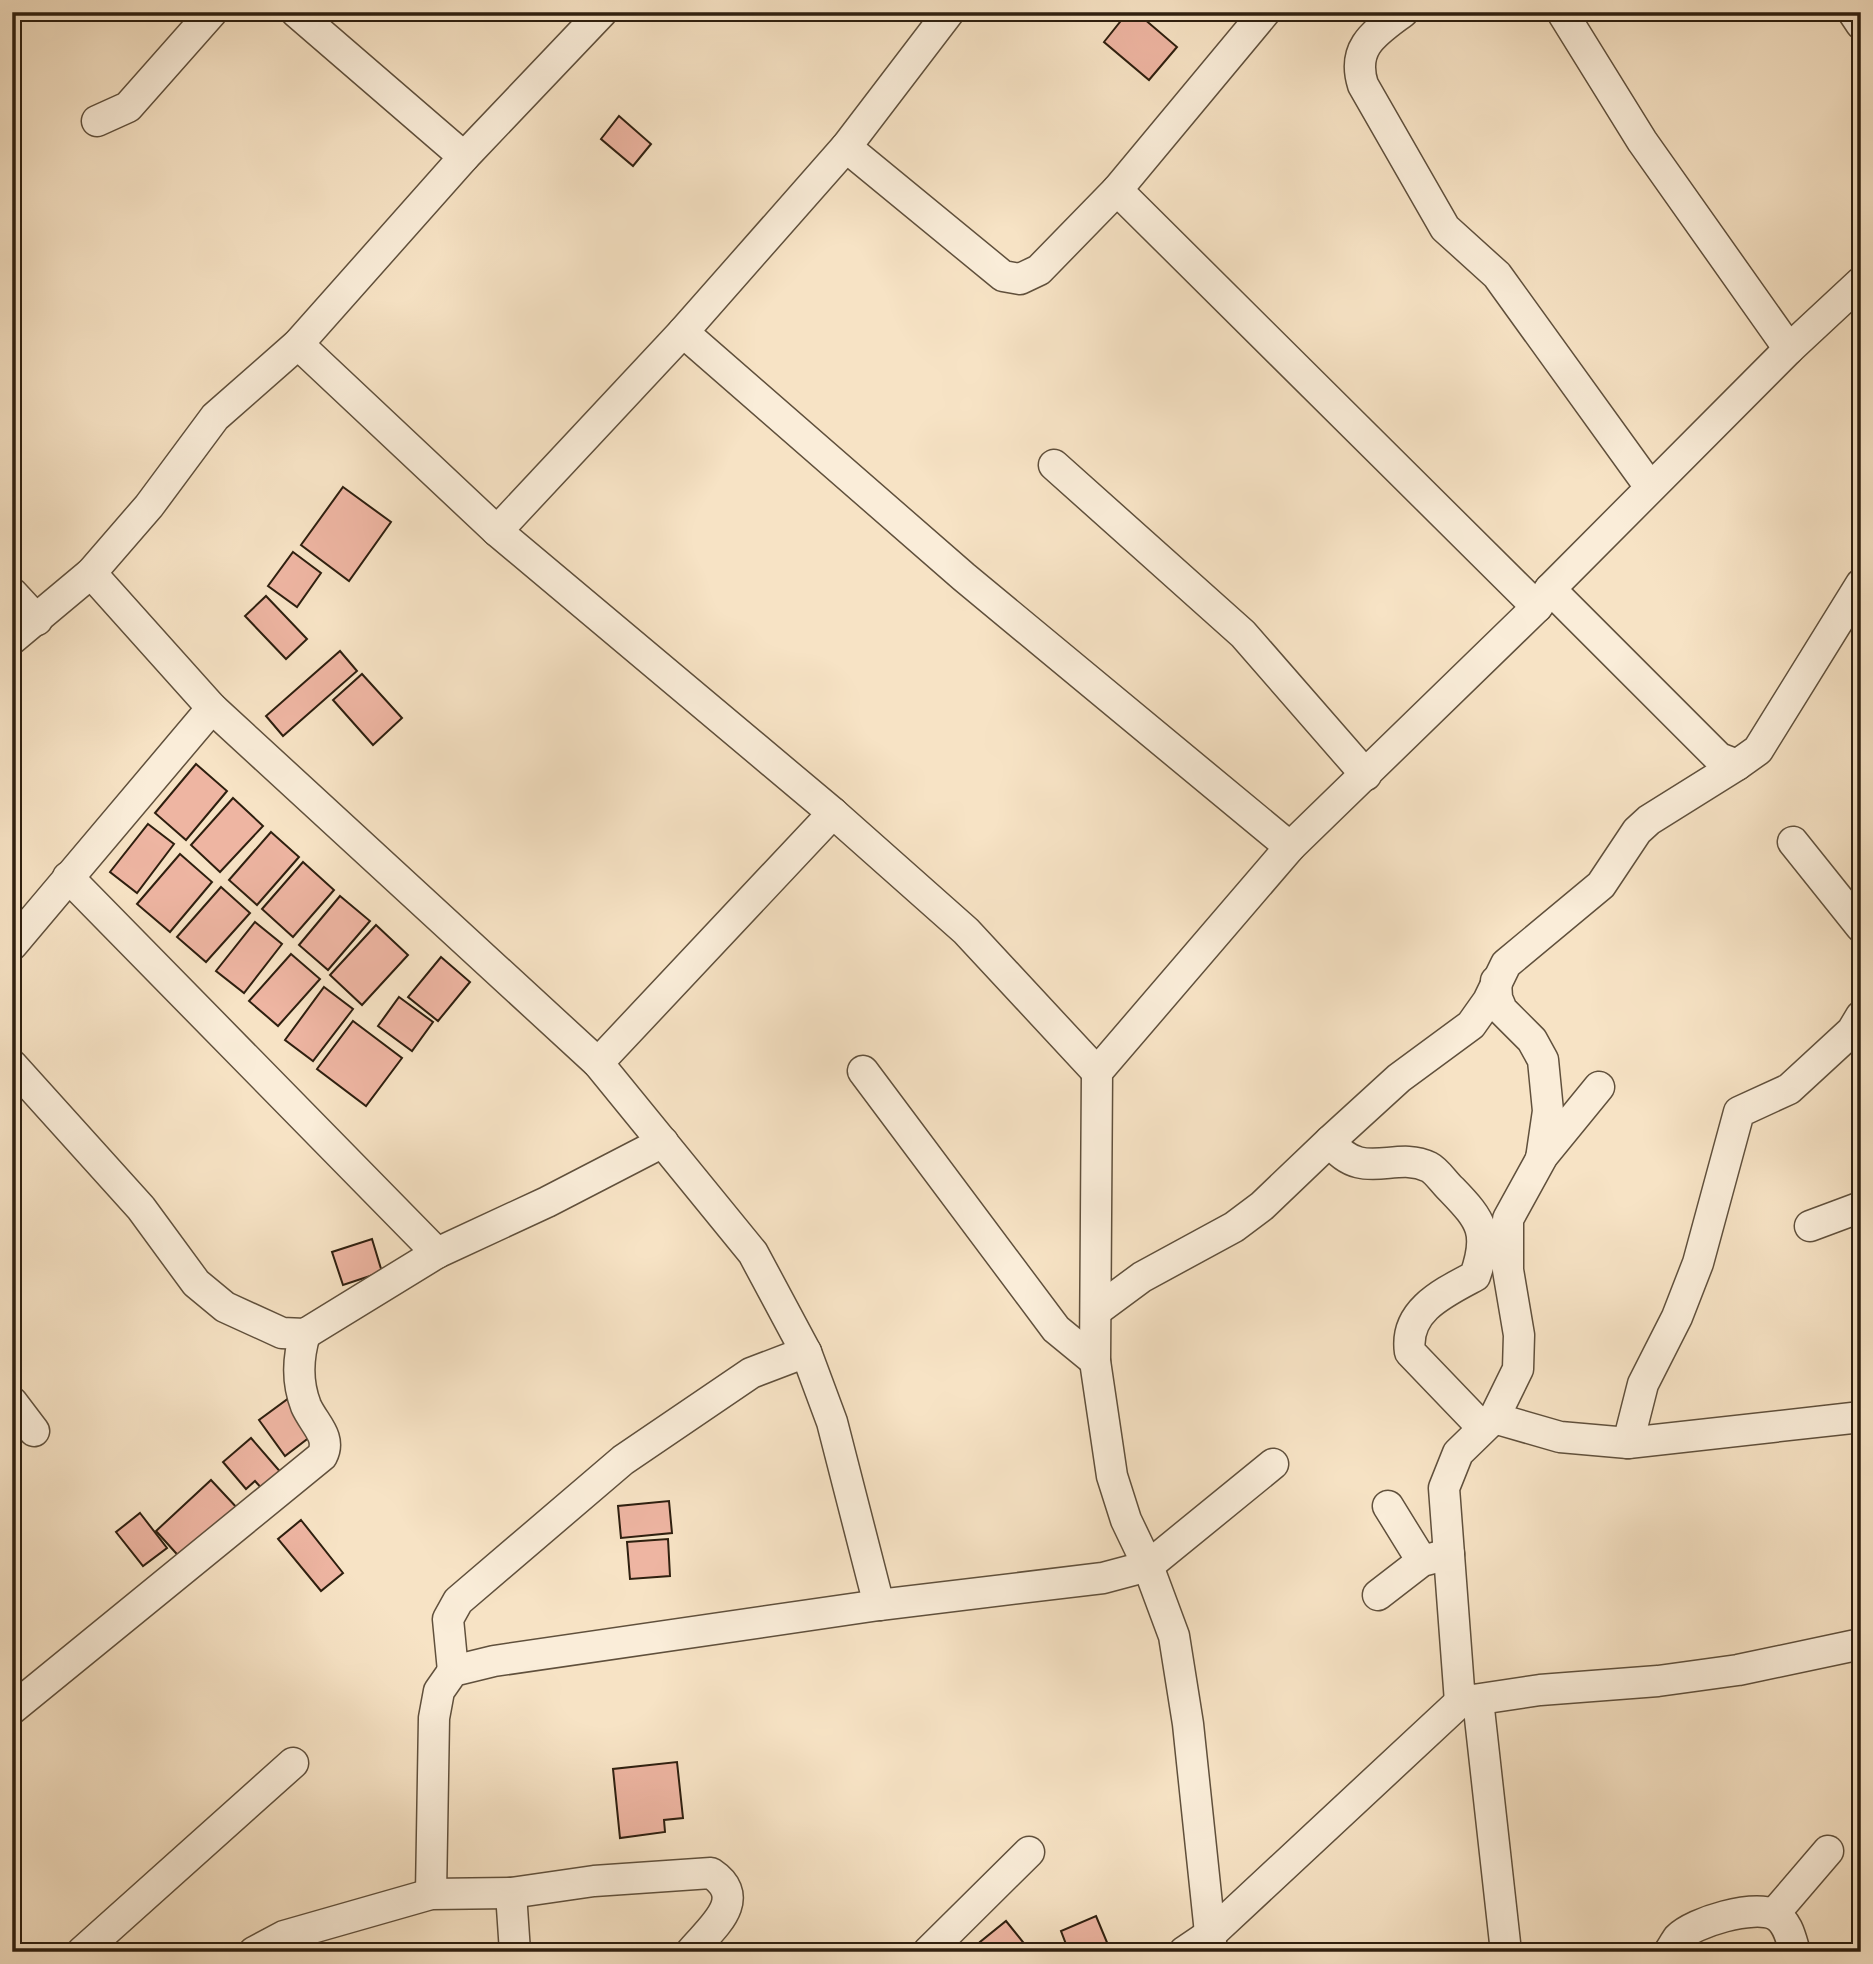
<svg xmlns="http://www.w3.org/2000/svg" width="1873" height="1964" viewBox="0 0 1873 1964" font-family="Alegreya,serif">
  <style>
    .building { fill: #eeb5a2; stroke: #2e1f0f; stroke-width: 2 }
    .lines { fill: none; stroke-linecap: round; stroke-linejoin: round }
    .minor-casing { stroke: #60503c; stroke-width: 33 }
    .minor { stroke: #faedd9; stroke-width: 30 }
  </style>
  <rect width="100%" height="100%" fill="#f7e3c5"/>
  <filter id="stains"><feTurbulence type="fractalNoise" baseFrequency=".00286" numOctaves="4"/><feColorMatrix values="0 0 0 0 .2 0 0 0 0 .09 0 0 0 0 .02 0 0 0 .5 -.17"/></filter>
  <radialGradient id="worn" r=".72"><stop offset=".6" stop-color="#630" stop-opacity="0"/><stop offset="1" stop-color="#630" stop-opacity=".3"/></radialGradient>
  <g class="building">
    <path d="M1128,12H1136L1177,47L1149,80L1104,42Z"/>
    <path d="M619,116L651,144L633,166L601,139Z"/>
    <path d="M343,487L391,522L349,581L301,545Z"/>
    <path d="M293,552L321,573L297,607L268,586Z"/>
    <path d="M266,596L307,639L286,659L245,616Z"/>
    <path d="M340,651L357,671L283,736L266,716Z"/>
    <path d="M362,674L402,718L373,745L333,700Z"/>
    <path d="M196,764L227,791L186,840L155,813Z"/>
    <path d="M233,798L263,826L220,872L191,845Z"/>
    <path d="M148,824L174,844L137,893L110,872Z"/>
    <path d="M271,832L299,857L257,905L229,880Z"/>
    <path d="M180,854L212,882L170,932L137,904Z"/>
    <path d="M303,862L334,890L293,937L262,909Z"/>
    <path d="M221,887L250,913L206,962L177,937Z"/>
    <path d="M340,896L370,921L328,970L299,945Z"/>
    <path d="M255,922L282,944L244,993L216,971Z"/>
    <path d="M376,925L408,955L362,1005L330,975Z"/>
    <path d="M291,954L320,979L278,1026L249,1001Z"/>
    <path d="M441,957L470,982L438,1021L408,997Z"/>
    <path d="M324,987L353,1009L313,1061L285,1040Z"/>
    <path d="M399,997L433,1022L412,1051L378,1026Z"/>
    <path d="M353,1021L402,1058L366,1106L317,1069Z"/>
    <path d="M372,1239L382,1272L343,1285L332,1252Z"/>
    <path d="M289,1398L315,1433L285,1456L259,1420Z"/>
    <path d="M251,1438L283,1475L264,1491L255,1481L246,1489L223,1462Z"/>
    <path d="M211,1480L239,1510L184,1562L156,1531Z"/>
    <path d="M669,1501L672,1533L621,1538L618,1506Z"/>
    <path d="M140,1513L167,1548L143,1566L116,1532Z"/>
    <path d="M301,1520L343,1573L321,1591L278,1539Z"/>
    <path d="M668,1539L670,1576L630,1579L627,1542Z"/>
    <path d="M677,1762L683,1818L664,1820L665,1832L620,1838L613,1769Z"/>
    <path d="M1096,1916L1111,1952H1069L1061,1931Z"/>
    <path d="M1006,1921L1031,1952H987L980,1942Z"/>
  </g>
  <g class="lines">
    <g class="minor-casing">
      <g id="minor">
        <path d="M296,12L464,157"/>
        <path d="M949,12L846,147L683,332L964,577L1290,847"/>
        <path d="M1403,12C1375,33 1351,47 1363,85L1445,228L1497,275L1650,487"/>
        <path d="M1562,12L1642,141L1789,349"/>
        <path d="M1853,12L1861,24"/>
        <path d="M97,121L128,107L212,12"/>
        <path d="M846,147L1003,276L1020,279L1039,270L1117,190L1265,12"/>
        <path d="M1117,190L1537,607"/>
        <path d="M298,344L497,531L833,813L966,931L1097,1072"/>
        <path d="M1054,465L1243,634L1366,775"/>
        <path d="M497,531L683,332"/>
        <path d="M91,573L212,708L598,1063L753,1253L806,1352L832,1422L879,1605"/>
        <path d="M1550,589L1719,758L1737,765L1758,750L1861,584"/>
        <path d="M12,593L37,620"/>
        <path d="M12,639L91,573L149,506L215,417L298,344L464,157L602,12"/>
        <path d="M1793,842L1861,927"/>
        <path d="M68,877L437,1253"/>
        <path d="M12,945L212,708"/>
        <path d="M1496,981L1497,998L1502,1010L1532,1040L1543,1060L1548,1111L1541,1159L1508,1219V1270L1519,1335L1518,1369L1494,1418L1458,1453L1444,1488L1460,1702L1540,1690L1658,1681L1738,1670L1861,1644"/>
        <path d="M598,1063L833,813"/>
        <path d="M12,1065L141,1208L196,1283L225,1307L282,1333L305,1334L437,1253L547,1202L663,1142"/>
        <path d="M863,1071L1056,1329L1095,1361"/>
        <path d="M1330,1141L1399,1078L1471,1025L1488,1001L1506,964L1601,885L1637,831L1649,820L1737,765"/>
        <path d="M1541,1158L1599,1087"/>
        <path d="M1810,1226L1861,1207"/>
        <path d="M1096,1311L1142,1277L1234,1227L1262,1206L1330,1141C1361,1184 1395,1150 1429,1167C1437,1171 1445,1184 1452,1190C1482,1221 1490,1233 1475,1276C1443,1293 1404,1311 1410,1352L1482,1427"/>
        <path d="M12,1402L34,1431"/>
        <path d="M1494,1418L1560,1437L1628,1443L1861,1417"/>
        <path d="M1628,1443L1643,1384L1677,1317L1698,1263L1739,1112L1789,1089L1852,1031L1861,1016"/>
        <path d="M1388,1506L1422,1561"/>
        <path d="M1378,1595L1422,1561L1449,1554"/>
        <path d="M453,1671L448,1619L458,1601L623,1460L751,1373L806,1352"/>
        <path d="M1478,1700L1506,1952"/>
        <path d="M12,1709L322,1456C332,1437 314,1424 306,1406C297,1383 298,1357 305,1334"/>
        <path d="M511,1893L515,1952"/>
        <path d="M431,1894L434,1718L439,1691L453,1671L494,1661L879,1605L1103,1578L1148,1566L1273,1464"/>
        <path d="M1774,1914L1828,1851"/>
        <path d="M82,1952L293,1763"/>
        <path d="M254,1952L284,1936L431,1894L511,1893L594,1881L711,1873C750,1899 711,1928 691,1952"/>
        <path d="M928,1952L1029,1852"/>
        <path d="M1184,1952L1212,1933L1460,1702"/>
        <path d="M1212,1952L1188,1724L1174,1636L1148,1566L1126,1520L1112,1476L1095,1361L1097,1072L1290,847L1537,607L1550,589L1789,349L1861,282"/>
        <path d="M1669,1952C1672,1948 1675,1942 1678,1938C1694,1922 1754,1904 1775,1915C1788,1922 1791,1939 1795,1952"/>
      </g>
    </g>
    <use href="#minor" class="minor"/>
  </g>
  <rect width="1873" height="1964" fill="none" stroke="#f7e3c5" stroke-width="42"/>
  <rect x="14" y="14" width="1845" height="1936" fill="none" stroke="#2e1f0f" stroke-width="3.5"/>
  <rect x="21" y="21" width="1831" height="1922" fill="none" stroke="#2e1f0f" stroke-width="2"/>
  <rect width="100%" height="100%" filter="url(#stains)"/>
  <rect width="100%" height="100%" fill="url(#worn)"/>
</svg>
